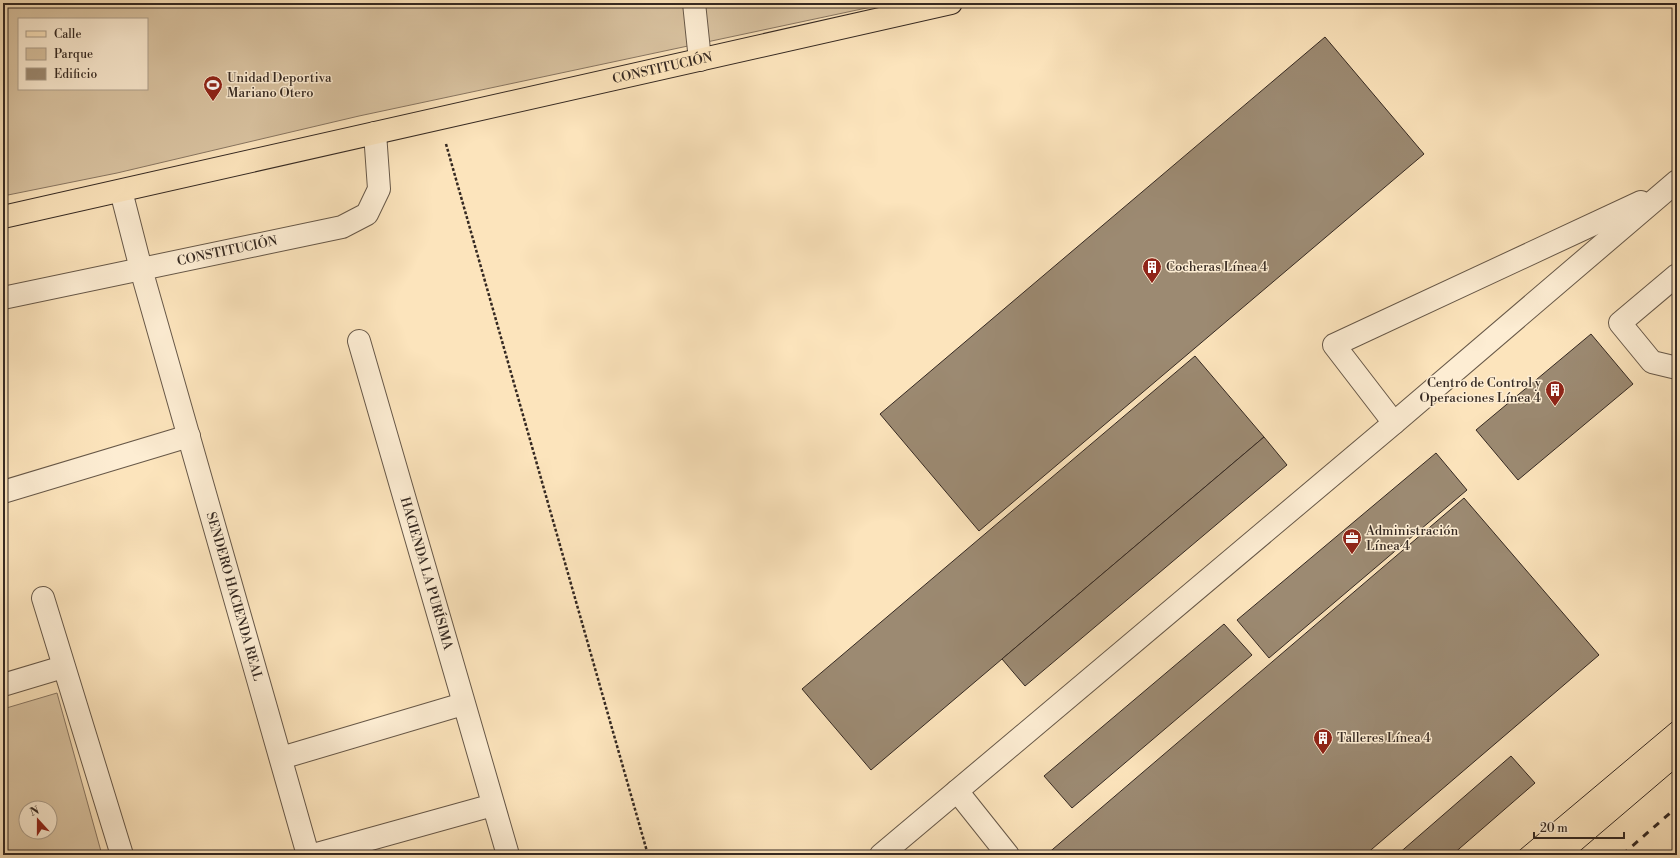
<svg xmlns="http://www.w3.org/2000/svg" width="1680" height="858" viewBox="0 0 1680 858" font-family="'Libre Bodoni',serif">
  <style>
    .green { fill: #dac4a2; stroke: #887662; fill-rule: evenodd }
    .building { fill: #9c8a72; stroke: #352922 }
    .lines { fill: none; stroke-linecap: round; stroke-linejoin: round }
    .minor-casing { stroke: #675848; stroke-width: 24 }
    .major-casing { stroke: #352922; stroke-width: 24 }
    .path { stroke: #352922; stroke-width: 2.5; stroke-dasharray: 3 2; stroke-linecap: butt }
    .minor { stroke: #fdedd3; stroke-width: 22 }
    .major { stroke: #fce4bc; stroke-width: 22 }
    .tram { stroke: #352922; stroke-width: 1 }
    .rail { stroke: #352922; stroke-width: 3; stroke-dasharray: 7 7; stroke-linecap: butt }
    .labels { text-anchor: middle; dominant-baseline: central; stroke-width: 3; stroke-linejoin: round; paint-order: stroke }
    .street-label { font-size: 13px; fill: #352922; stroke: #fdedd3 }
    .poi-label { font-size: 13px; fill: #352922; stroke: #fdedd3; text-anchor: start }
  </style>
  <rect width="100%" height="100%" fill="#fce4bc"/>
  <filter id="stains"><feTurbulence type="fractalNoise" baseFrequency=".005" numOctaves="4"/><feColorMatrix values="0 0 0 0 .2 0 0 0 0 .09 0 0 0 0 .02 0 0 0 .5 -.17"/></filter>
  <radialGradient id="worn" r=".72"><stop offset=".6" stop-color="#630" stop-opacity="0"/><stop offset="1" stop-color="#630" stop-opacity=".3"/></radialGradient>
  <g class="green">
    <path d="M3,3H890L359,116L117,173L3,196ZM19,19H147V89H19Z"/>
    <path d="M57,693L102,855H3V709ZM26,808H50V832H26Z"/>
  </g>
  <g class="building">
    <path d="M1325,37L1424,154L979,531L880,414Z"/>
    <path d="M1591,334L1633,384L1518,480L1476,430Z"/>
    <path d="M1195,356L1264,437L871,770L802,689Z"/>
    <path d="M1264,437L1287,465L1025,686L1002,659Z"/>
    <path d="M1436,453L1467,490L1269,658L1237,620Z"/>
    <path d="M1464,498L1599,655L1365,855H1046Z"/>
    <path d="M1224,624L1252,655L1072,808L1044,776Z"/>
    <path d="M1511,756L1535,783L1452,855H1397Z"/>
  </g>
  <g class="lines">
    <g class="minor-casing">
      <g id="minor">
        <path d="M694,3L700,60"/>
        <path id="s1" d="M121,191L141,269L308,855"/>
        <path d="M1677,275L1620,323L1652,362L1677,368"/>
        <path id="s2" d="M3,298L342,227L367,214L379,189L375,133"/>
        <path id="s3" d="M359,341L508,855"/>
        <path d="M1394,423L1334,345L1641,202"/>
        <path d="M3,492L189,436"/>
        <path d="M43,598L122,855"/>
        <path d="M3,685L63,667"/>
        <path d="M281,758L463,704"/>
        <path d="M957,791L1008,855"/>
        <path d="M313,855L493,805"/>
        <path d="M881,855L1394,423L1677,181"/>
      </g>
    </g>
    <g class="major-casing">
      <g id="major">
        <path id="s4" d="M3,217L951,3"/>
      </g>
    </g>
    <path class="path" d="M446,144L648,855"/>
    <use href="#minor" class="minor"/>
    <use href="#major" class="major"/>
    <g class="tram">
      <path d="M1514,855L1677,718"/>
      <path d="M1575,855L1677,768"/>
    </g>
    <path class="rail" d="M1622,855L1677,807"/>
  </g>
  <defs>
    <g id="stadium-pin" transform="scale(1)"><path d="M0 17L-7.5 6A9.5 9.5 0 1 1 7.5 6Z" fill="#8f2418" stroke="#fdedd3"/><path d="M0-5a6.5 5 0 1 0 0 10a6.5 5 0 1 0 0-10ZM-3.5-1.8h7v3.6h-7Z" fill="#fff"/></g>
    <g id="building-pin" transform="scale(1)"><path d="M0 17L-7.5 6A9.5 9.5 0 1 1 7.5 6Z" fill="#8f2418" stroke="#fdedd3"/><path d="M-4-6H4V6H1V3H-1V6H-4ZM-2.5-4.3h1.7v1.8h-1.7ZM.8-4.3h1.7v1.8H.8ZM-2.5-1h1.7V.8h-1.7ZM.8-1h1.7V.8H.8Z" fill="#fff"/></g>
    <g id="office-pin" transform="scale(1)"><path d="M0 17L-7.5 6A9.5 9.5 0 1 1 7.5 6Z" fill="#8f2418" stroke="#fdedd3"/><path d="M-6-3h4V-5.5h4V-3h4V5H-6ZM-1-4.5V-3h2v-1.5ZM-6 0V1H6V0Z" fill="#fff"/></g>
  </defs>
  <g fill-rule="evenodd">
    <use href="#stadium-pin" x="213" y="85"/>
    <use href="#building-pin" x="1152" y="267"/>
    <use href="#building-pin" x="1555" y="390"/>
    <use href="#office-pin" x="1352" y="538"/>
    <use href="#building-pin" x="1323" y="738"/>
  </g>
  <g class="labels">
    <g class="street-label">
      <text stroke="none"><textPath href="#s4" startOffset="676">CONSTITUCIÓN</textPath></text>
      <text stroke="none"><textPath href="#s2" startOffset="229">CONSTITUCIÓN</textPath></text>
      <text stroke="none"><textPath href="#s3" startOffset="242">HACIENDA LA PURÍSIMA</textPath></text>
      <text stroke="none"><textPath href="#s1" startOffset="421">SENDERO HACIENDA REAL</textPath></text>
    </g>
    <g class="poi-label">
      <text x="227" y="78">Unidad Deportiva<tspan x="227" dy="15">Mariano Otero</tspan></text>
      <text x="1166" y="267">Cocheras Línea 4</text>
      <text x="1541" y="383" text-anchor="end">Centro de Control y<tspan x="1541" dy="15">Operaciones Línea 4</tspan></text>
      <text x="1366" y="531">Administración<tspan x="1366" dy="15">Línea 4</tspan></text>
      <text x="1337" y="738">Talleres Línea 4</text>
    </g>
  </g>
  <rect width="1680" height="858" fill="none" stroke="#fce4bc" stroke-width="16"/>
  <rect x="4" y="4" width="1672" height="850" fill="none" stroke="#352922" stroke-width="2"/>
  <rect x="8" y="8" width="1664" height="842" fill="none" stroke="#352922"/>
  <rect x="18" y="18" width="130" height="72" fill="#fdedd3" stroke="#ad9f8c"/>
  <rect x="26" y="31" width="20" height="6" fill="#fce4bc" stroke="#ad9f8c"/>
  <text x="54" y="38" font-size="12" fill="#352922">Calle</text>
  <rect x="26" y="48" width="20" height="12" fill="#dac4a2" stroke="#ad9f8c"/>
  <text x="54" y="58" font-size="12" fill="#352922">Parque</text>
  <rect x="26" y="68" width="20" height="12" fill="#9c8a72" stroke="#ad9f8c"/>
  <text x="54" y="78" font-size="12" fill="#352922">Edificio</text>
  <g transform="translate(38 820) rotate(339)"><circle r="19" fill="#fdedd3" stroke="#ad9f8c"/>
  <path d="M0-3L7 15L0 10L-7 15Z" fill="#8f2418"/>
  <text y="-6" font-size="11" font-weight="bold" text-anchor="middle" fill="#352922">N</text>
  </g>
  <path d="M1534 832v6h90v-6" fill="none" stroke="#352922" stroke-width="2"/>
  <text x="1540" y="832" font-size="12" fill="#352922" stroke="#fdedd3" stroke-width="3" paint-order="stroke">20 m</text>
  <rect width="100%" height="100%" filter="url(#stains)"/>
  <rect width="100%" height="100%" fill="url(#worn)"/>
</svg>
